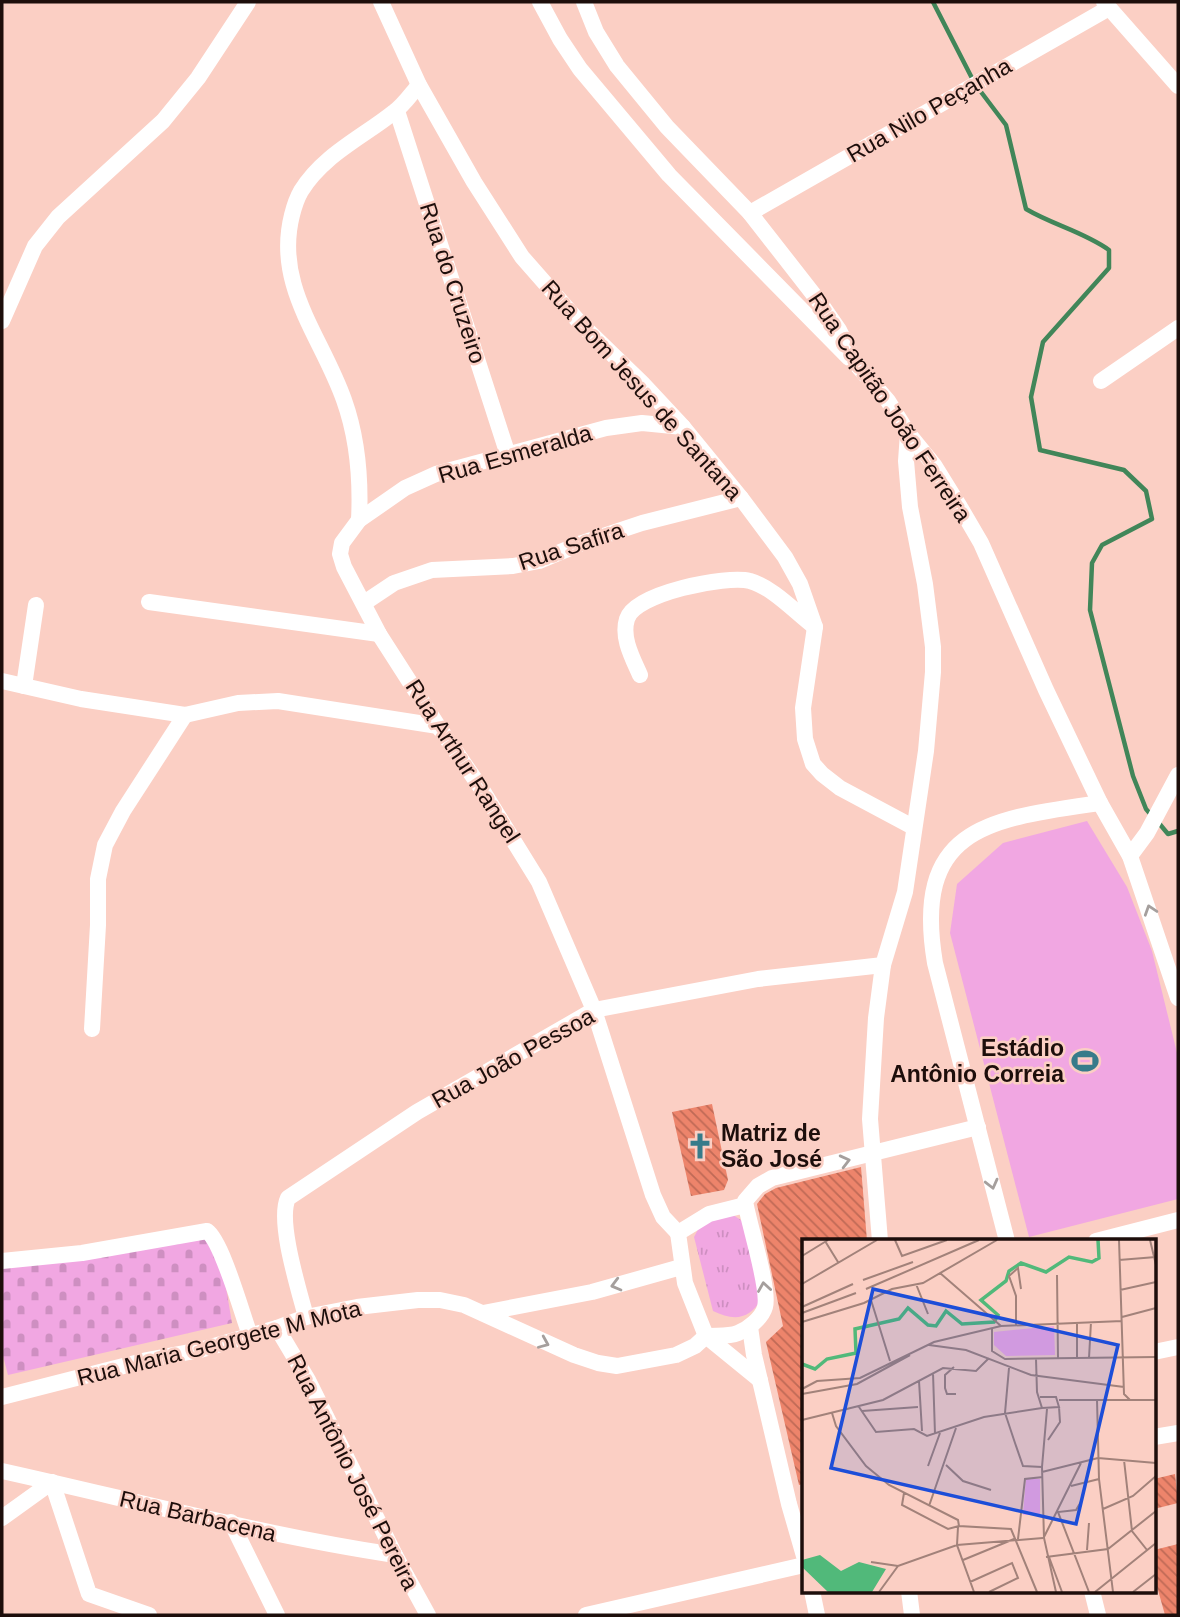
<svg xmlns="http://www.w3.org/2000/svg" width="1180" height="1617" viewBox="0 0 1180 1617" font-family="Helvetica,sans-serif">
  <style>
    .grass { fill: #f1a7e2 }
    .cemetery { fill: url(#cemetery-stones) }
    .park { fill: url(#park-tufts) }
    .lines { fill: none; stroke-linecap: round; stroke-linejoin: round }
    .stream { stroke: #418659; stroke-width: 4.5 }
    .building { fill: url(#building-back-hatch) }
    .minor { stroke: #fff; stroke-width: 16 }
    .oneway { stroke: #a59f9d }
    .labels { text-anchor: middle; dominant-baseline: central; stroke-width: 5; stroke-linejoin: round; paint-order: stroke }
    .street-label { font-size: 23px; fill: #1d0e0b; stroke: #fbcfc4 }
    .poi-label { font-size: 23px; font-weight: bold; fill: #1d0e0b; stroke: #fbcfc4; text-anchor: end }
    .inset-river { fill: none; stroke: #51b97a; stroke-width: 3.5 }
    .inset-road { fill: none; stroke: #a2827a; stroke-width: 2 }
    .view { fill: #1d4ed8; fill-opacity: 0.15; stroke: #1d4ed8; stroke-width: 3.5 }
    .inset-edge { fill: none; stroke: #1d0e0b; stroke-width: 3.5 }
  </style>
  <defs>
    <pattern id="cemetery-stones" width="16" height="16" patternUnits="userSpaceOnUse" patternTransform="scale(1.75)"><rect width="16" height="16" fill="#f1a7e2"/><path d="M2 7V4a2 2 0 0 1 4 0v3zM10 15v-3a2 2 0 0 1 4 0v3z" fill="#ce8fc1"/></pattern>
    <pattern id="park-tufts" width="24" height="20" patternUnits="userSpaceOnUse" patternTransform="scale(1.75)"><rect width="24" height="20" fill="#f1a7e2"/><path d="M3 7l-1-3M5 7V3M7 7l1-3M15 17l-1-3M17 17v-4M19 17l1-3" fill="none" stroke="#ce8fc1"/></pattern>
    <pattern id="building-back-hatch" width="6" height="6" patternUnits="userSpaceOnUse" patternTransform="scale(1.75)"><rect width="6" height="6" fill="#ed846b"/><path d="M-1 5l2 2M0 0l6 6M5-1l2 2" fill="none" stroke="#bf6a56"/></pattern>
  </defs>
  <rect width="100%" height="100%" fill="#fbcfc4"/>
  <path class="grass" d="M1087,821L1127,887L1152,951L1178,1057V1199L1029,1237L950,933L957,884L1003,843Z"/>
  <path class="cemetery" d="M217,1234L232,1323L8,1375L2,1352V1268Z"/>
  <path class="park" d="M730,1213L744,1222L761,1299C750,1320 733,1321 713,1311L694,1237L702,1222Z"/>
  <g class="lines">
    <g class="stream">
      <path d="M933,2L975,84L1006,125L1026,209C1053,225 1084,232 1109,250V268L1043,342L1031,397L1040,450L1124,470L1146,491L1152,519L1102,545L1092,563L1090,610L1133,776L1146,809L1152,816"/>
      <path d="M1158,822L1168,834L1178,831"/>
    </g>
  </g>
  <g class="building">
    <path d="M712,1104L728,1180L724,1190L691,1196L672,1112Z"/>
    <path d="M861,1167L867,1241H804V1484L799,1485L766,1342L783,1326L757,1204L765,1194L776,1188Z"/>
    <path d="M1175,1474L1178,1503L1154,1509V1479Z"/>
    <path d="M1178,1544V1615H1165L1156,1583H1154V1550Z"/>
  </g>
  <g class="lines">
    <g class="minor">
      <path d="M381,2L419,85L474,182L522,257L580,323L642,383L683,427L741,498L785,557L800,584L815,627L803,708L805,739L813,764L822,774L840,788L913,827"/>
      <path d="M540,2L560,39L580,69L669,175L849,358"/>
      <path d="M584,2L596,32L617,66L667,127L750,213L821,304L839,330L856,364L888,401L908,433L934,465L960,507L981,543L1046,690L1100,803L1130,856L1178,998"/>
      <path d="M1104,2L1178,86"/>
      <path d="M397,111L508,455"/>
      <path d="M750,213L1109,8"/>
      <path d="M2,321L35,246L58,217L163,121L198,78L248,2"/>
      <path d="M1101,381L1178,328"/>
      <path d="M359,520C361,479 358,439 344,400C322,337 274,286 292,215C294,207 297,198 301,191C323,155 363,137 394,112C404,105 411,94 419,85"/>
      <path d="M149,602L379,634"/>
      <path d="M364,603L394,583L432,570L513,566L539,561L582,543L642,523L741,498"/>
      <path d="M640,675C633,659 621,638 627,619C635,593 726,575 750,581C774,588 795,612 815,627"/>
      <path d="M2,681L81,699L185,715L238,703L278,701L438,726"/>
      <path d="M24,686L36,605"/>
      <path d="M1130,856L1147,833L1178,775"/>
      <path d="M92,1029L98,925V879L105,845L123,811L185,715"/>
      <path d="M746,1207L741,1206L709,1214L678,1233L685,1283L706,1336C717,1335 728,1337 738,1333C748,1329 762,1318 765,1307C770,1289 749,1225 745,1201L758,1186L772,1178L978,1127"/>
      <path d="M678,1233L663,1217L653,1195L594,1010L539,882L481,788L438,726L379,634L344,567L340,554L342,543L359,520L405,488L436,474L606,428L642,423L683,427"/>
      <path d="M880,1241L870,1119L876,1018L883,965L905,892L926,751L933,672V647L925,584L910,507L906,461L908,433"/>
      <path d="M1007,1241L935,963C912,826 990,819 1100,803"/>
      <path d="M1096,1241L1178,1220"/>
      <path d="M2,1261L82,1253L207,1231C222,1241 242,1314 250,1335"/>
      <path d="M483,1313L592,1292L681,1267"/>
      <path d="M306,1317C299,1290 277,1221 288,1198L417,1112L594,1010L758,979L883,965"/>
      <path d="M750,1327L754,1355L789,1504L804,1556"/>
      <path d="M277,1328L308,1380L395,1555L428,1615"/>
      <path d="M1154,1352L1178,1347"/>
      <path d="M2,1397L147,1360L200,1350L277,1328L306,1317L357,1307L418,1300H440L464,1305L574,1355L598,1363L617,1366L676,1355L695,1346L706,1336L760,1380"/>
      <path d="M1154,1437L1178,1433"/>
      <path d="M2,1471C133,1500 262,1535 395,1555"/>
      <path d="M2,1518L52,1482L89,1594L149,1615"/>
      <path d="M231,1522L277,1615"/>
      <path d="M812,1591L817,1615"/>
      <path d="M909,1591L912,1615"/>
      <path d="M1092,1591L1098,1615"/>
      <path d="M586,1615L804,1565"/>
    </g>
  </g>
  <defs><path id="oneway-chevron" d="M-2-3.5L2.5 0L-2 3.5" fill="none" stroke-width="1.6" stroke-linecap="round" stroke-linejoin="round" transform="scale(1.75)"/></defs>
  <g class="oneway">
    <use href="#oneway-chevron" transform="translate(1150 910) rotate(-108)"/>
    <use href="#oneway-chevron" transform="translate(845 1161) rotate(-14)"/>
    <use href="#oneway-chevron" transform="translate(992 1184) rotate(76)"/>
    <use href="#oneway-chevron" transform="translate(616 1285) rotate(165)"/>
    <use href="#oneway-chevron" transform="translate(764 1287) rotate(-99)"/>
    <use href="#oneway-chevron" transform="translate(544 1343) rotate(23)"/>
  </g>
  <defs>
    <g id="stadium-bare" transform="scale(2.1)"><path d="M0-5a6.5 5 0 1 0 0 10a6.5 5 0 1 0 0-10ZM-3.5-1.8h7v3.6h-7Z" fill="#377b8a" stroke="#fbcfc4" stroke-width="2.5" paint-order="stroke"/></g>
    <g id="church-bare" transform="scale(2.1)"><path d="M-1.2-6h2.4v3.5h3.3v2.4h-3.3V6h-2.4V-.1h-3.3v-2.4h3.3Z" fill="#377b8a" stroke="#fbcfc4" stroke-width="2.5" paint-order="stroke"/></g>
  </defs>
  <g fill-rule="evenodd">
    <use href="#stadium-bare" x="1085" y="1061"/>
    <use href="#church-bare" x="700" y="1146"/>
  </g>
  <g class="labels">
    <g class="street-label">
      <text transform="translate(929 110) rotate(-30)">Rua Nilo Peçanha</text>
      <text transform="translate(453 283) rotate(72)">Rua do Cruzeiro</text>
      <text transform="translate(642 390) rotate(48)">Rua Bom Jesus de Santana</text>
      <text transform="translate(890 407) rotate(56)">Rua Capitão João Ferreira</text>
      <text transform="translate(515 454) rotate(-16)">Rua Esmeralda</text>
      <text transform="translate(571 546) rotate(-18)">Rua Safira</text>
      <text transform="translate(463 761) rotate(57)">Rua Arthur Rangel</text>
      <text transform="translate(513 1058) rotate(-29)">Rua João Pessoa</text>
      <text transform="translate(219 1343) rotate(-14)">Rua Maria Georgete M Mota</text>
      <text transform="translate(353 1472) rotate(63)">Rua Antônio José Pereira</text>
      <text transform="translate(198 1516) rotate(13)">Rua Barbacena</text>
    </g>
    <g class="poi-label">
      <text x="1064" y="1048">Estádio<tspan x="1064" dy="26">Antônio Correia</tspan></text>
      <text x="721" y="1133" text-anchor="start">Matriz de<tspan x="721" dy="26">São José</tspan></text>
    </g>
  </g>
  <g transform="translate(802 1239)">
    <rect width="354" height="354" fill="#fbcfc4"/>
    <path d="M252,87L253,116L204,117L192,106V93Z" fill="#f1a7e2"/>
    <path d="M224,239L238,240V276H221Z" fill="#f1a7e2"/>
    <path d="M18,316L39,332L57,323L84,330L70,353H26L0,328V321Z" fill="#51b97a"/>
    <path class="inset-river" d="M0,125L13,130L25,120L54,114L53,90L97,80L106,69L126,86L134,87L144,72L160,85L192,83L196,76L179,61L204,42L207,32L219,24L244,33L267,18L290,23L297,19L296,1"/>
    <path class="inset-road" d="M93,1L100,17L145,1M317,1L322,155L328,161M348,1L354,26M23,2L36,23M0,17L26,1M317,21L354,18M138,34L199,87M255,36L256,119M61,41L111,23M0,45L75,1M114,45L126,75M64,50L177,1M318,51L354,43M69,61L88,122M0,68L51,45M0,74L54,54M320,78L354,69M0,83L62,64L90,50L121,44L195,1M214,86V57L207,37L216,29L219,50M190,90V112L203,120L354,118M127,106L164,111L229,136L322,148M275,119V83M287,119L289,83M234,120L235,153L240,169L257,168L254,158H238M152,128L143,136V149L145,155H154M207,129L203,174L213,204L221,227L240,228M131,134L133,195M117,142L120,192M0,150L15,142L58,139L132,103L199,87L320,82M0,155L55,145L108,116M257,161H354M295,161L297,240L311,353M57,168L74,193L112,190L125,197L182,178L240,169M245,170L240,228L242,299L254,353M60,172L116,168M30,174L34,187L64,227L87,246L156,281L157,287L209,290L235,353M0,181L81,161L141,129L174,132L187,119M246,201L258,183L257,168M322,221L330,292L345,311M144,226L161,242L189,251M126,227L138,194M240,233L296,219L354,224M269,247L297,240M102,254L100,266L146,290L157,287M280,261L274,271L256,273L287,353M127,267L154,189M301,270L331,257L354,237M156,288L155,306L172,353M242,298L279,224M216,300L223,240L241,238M285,311L287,284M244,318L306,310L354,272M247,318L260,353M161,321L212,300M69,323L96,327L155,306L241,299M168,343L210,324L216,339L187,353M77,353L96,327M293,353L354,304M331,353L354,335"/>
    <path class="view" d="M71,50L316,106L274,285L29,229Z"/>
    <rect width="354" height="354" class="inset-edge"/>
  </g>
  <rect width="1180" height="1617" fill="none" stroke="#1d0e0b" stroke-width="7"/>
</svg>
